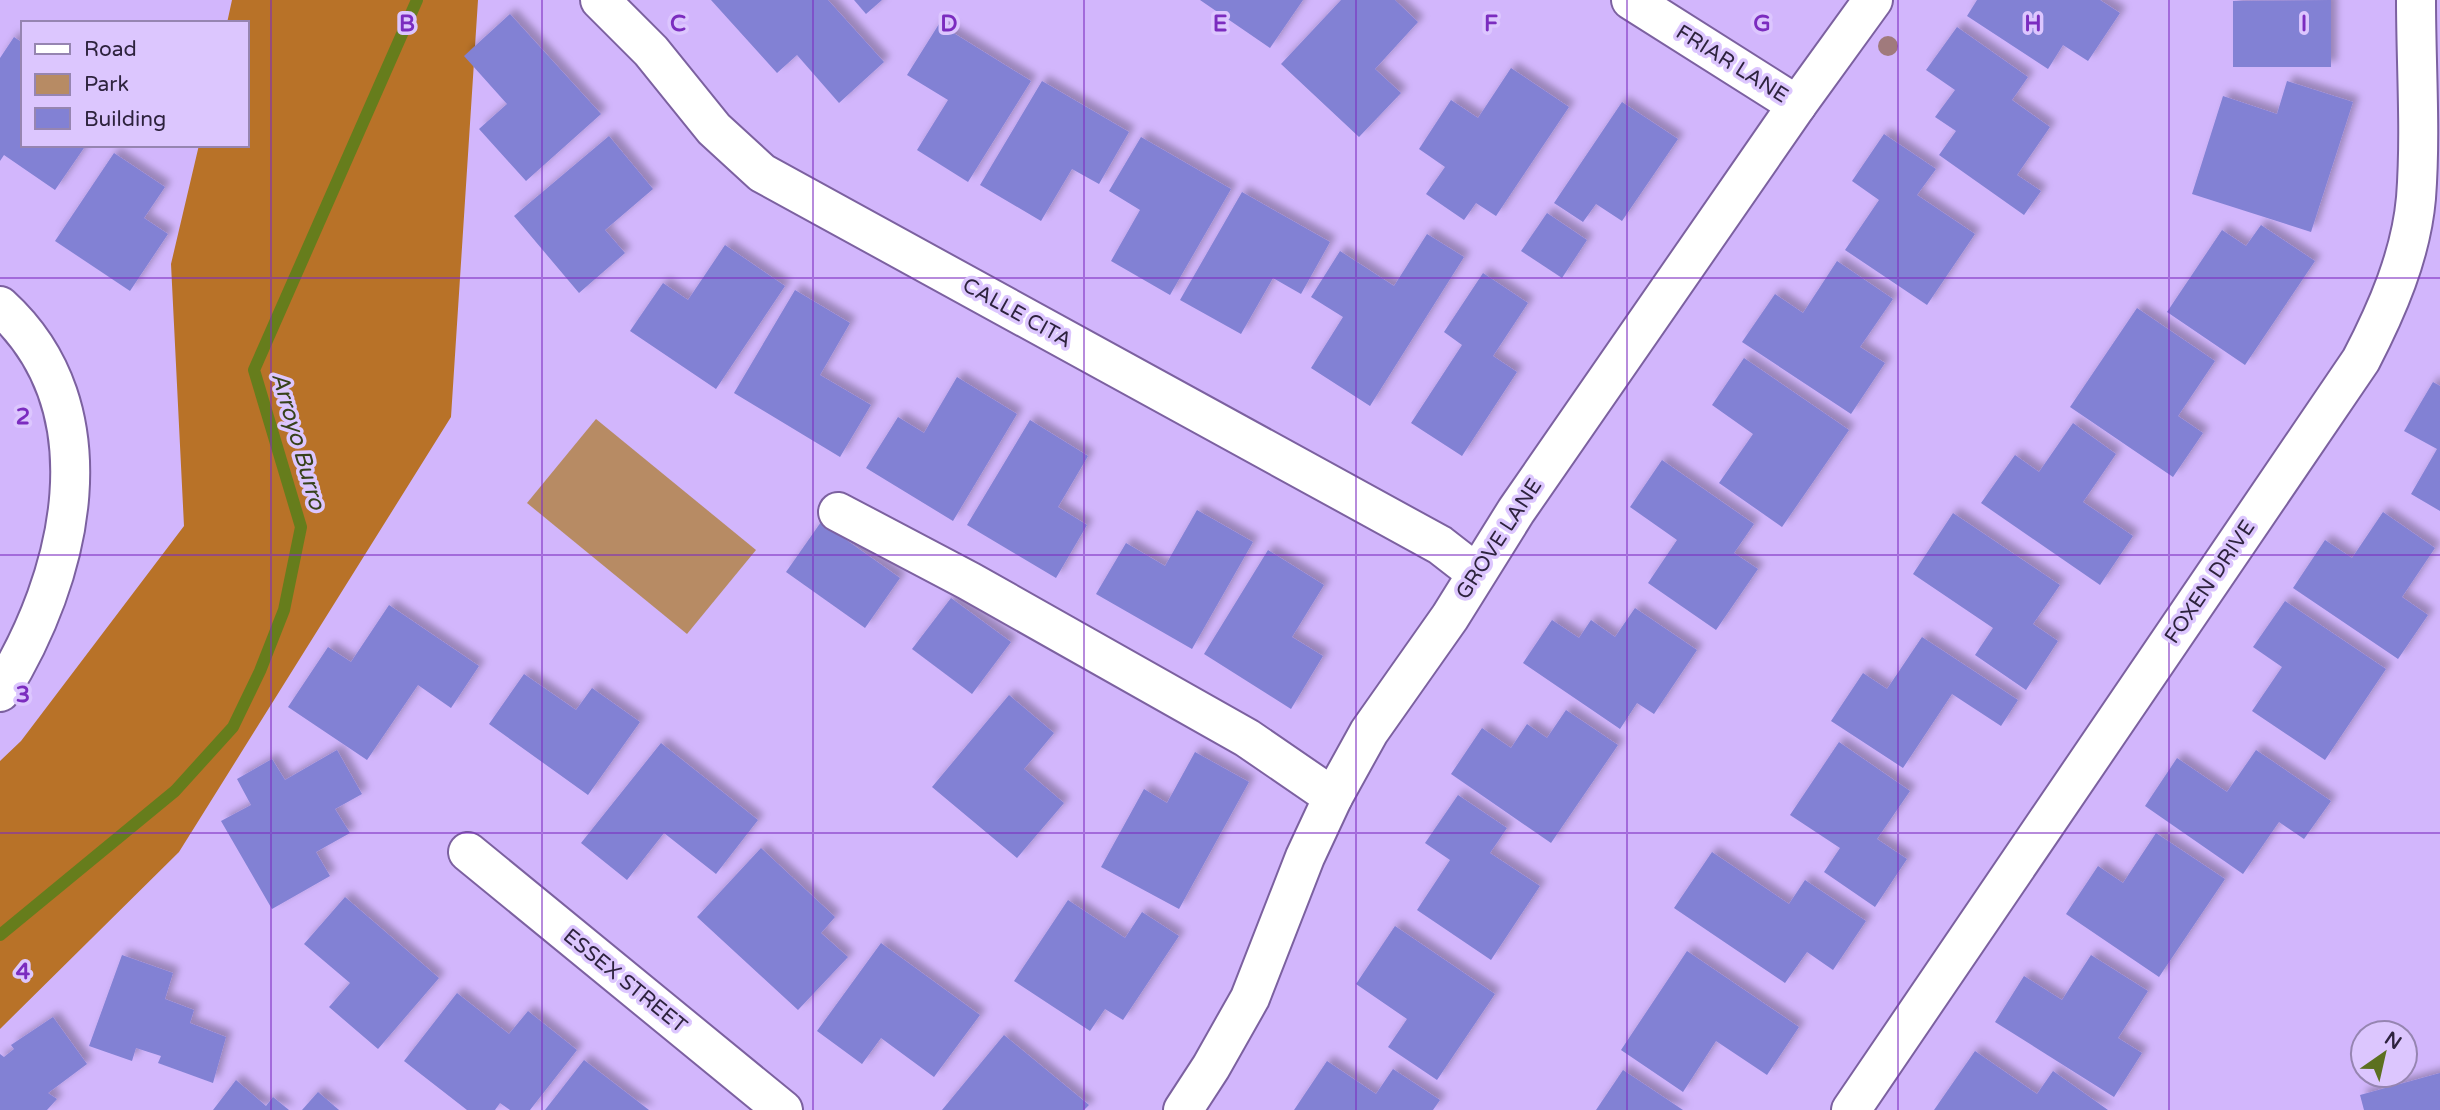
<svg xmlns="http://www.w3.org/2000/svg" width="2440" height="1110" viewBox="0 0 2440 1110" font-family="'Varela Round',sans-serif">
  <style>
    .green { fill: #b78b64 }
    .forest { fill: #b87228 }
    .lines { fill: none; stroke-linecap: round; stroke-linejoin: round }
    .stream { stroke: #667d1c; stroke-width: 12 }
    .building { fill: #8281d4; filter: url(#shadow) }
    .minor-casing { stroke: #7c61a0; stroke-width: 42 }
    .minor { stroke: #fff; stroke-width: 38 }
    .tree { fill: #a07a7c }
    .grid { fill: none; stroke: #7b2cbf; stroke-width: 2; stroke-opacity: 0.55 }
    .labels { text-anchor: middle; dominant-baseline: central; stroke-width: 7; stroke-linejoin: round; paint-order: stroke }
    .street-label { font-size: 21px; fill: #2e233e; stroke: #dcc6fe }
    .water-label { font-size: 23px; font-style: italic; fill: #37421b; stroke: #dcc6fe }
    .grid-label { font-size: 23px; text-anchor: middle; font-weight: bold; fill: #7b2cbf; stroke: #dcc6fe; stroke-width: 7; stroke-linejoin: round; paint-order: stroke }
  </style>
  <defs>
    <filter id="shadow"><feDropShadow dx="6" dy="-6" stdDeviation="3.5" flood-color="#0004"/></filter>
  </defs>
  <rect width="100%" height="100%" fill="#d2b6fc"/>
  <path class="green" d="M596,419L756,550L687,634L527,503Z"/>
  <path class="forest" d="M232,0H478L451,417L179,852L0,1029V761L21,741L184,526L171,264L199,145H247V23H227Z"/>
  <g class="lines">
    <path class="stream" d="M0,935L175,791L233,727L260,671L284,610L301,527L254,370L417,0"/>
  </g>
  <g class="building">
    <path d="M711,0H828L884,62L839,103L797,55L777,73Z"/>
    <path d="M854,0H882L866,14Z"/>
    <path d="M1200,0H1303L1270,48Z"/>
    <path d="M1341,0H1395L1418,22L1375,69L1401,93L1359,137L1281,64Z"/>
    <path d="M1977,0H2100L2120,13L2088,61L2063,45L2048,69L1967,16Z"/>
    <path d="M2331,0V67H2233V1Z"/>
    <path d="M510,14L601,114L526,181L479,129L507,104L464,56Z"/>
    <path d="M939,24L1031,81L968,182L917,150L948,100L907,75Z"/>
    <path d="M1957,27L2028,77L2012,100L2050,127L2017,175L2041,191L2024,215L1939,155L1956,131L1935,117L1955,90L1926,70Z"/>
    <path d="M14,37L23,43V145H86L55,190L4,155L0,161V58Z"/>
    <path d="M1511,68L1569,107L1496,216L1476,203L1464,220L1426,194L1445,167L1419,149L1451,100L1478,118Z"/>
    <path d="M1042,81L1129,132L1099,184L1072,169L1041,221L980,185Z"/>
    <path d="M2287,81L2353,102L2311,232L2192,194L2223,96L2277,114Z"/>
    <path d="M1622,102L1678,139L1622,221L1596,204L1583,222L1554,203Z"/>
    <path d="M1884,134L1936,169L1917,195L1975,234L1927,305L1845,250L1879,200L1852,181Z"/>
    <path d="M609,136L653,189L605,230L625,253L579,293L514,216Z"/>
    <path d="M1141,137L1231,189L1170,295L1111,261L1140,210L1109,191Z"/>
    <path d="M114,153L165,187L144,218L168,234L130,291L55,241Z"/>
    <path d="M1242,192L1330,242L1301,294L1273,278L1241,334L1180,300Z"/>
    <path d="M1547,213L1587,240L1562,278L1521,251Z"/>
    <path d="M2261,225L2315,261L2245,365L2167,312L2222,230L2246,246Z"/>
    <path d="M1427,234L1464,257L1370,406L1311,368L1343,317L1311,297L1340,251L1394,286Z"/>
    <path d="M725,245L785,286L716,389L630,331L663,283L688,300Z"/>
    <path d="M1837,261L1893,299L1860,347L1885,363L1851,414L1742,342L1775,294L1803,313Z"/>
    <path d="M1483,273L1528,303L1493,356L1517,372L1462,456L1411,423L1462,345L1444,332Z"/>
    <path d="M795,290L850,323L820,375L871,405L840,457L734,393Z"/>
    <path d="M2137,308L2215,361L2178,416L2203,433L2173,477L2070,407Z"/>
    <path d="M1744,358L1849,430L1782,527L1719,483L1753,434L1712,405Z"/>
    <path d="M957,377L1017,414L953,521L866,468L898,417L924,433Z"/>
    <path d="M2433,382L2440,386V511L2411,494L2437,449L2404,431Z"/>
    <path d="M1030,420L1088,456L1058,507L1087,525L1056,578L967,525Z"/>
    <path d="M2073,423L2116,454L2083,502L2133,536L2100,585L1981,503L2015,455L2039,472Z"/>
    <path d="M1662,460L1754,524L1734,553L1758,569L1716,630L1648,583L1677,540L1630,507Z"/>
    <path d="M1197,510L1253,542L1192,649L1096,594L1126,543L1165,566Z"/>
    <path d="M2383,512L2435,548L2402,597L2428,615L2398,659L2293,588L2325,540L2352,558Z"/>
    <path d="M1953,513L2060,585L2033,624L2058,641L2026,690L1975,655L1993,628L1913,574Z"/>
    <path d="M821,522L900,578L865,628L786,572Z"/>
    <path d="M1268,550L1324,585L1292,637L1323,656L1291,709L1204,654Z"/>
    <path d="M951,598L1011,642L972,694L912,649Z"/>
    <path d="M2285,601L2386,669L2325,760L2252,711L2282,667L2253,647Z"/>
    <path d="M389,605L479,666L451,708L418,685L367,760L288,707L328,647L351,662Z"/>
    <path d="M1635,608L1697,650L1654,714L1637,703L1620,729L1523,663L1552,620L1579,638L1591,620L1615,637Z"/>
    <path d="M1922,637L2018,700L2001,726L1952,694L1903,768L1831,721L1863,673L1887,689Z"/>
    <path d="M524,674L576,710L592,688L640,722L588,795L489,724Z"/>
    <path d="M1009,695L1054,733L1024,769L1064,803L1017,858L932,787Z"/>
    <path d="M1566,710L1618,745L1551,843L1451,774L1482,728L1511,748L1527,724L1547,738Z"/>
    <path d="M1839,742L1910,791L1877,839L1907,859L1875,907L1824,872L1840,848L1790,815Z"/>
    <path d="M661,743L758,820L716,874L664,833L627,880L581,843Z"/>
    <path d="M337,750L362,794L335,809L350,833L316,852L330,876L272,909L221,821L251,805L237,779L272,759L285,780Z"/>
    <path d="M2256,750L2331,801L2304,839L2279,822L2243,874L2145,806L2177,758L2227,792Z"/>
    <path d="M1195,752L1249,782L1179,909L1101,867L1144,789L1167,803Z"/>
    <path d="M1458,795L1507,828L1490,853L1540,886L1491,960L1417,910L1450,860L1425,843Z"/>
    <path d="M2156,833L2225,879L2159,977L2066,914L2098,866L2123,883Z"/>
    <path d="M761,848L835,917L821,933L848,957L798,1010L697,917Z"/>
    <path d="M1712,852L1789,904L1805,880L1866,921L1833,970L1807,952L1785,983L1674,908Z"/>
    <path d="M345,897L439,978L378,1049L329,1007L350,983L304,944Z"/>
    <path d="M1068,900L1125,938L1142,912L1179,936L1123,1020L1105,1009L1090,1031L1014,981Z"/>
    <path d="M1395,926L1495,994L1437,1080L1388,1047L1407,1019L1356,984Z"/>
    <path d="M881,943L980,1015L934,1077L881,1038L862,1064L817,1031Z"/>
    <path d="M1687,951L1799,1027L1767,1075L1716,1041L1683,1092L1621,1050Z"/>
    <path d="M122,955L173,973L165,999L194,1010L190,1023L226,1037L213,1083L158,1063L161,1056L136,1048L132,1061L89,1046Z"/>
    <path d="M2091,955L2148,991L2118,1038L2142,1053L2114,1097L1995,1022L2024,976L2062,1000Z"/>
    <path d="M457,993L509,1034L528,1011L577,1050L530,1110H510L500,1103L495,1110H467L404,1061Z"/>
    <path d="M53,1017L87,1064L48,1093L57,1099L47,1110H0V1054L4,1057L14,1049L11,1045Z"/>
    <path d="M1004,1035L1089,1105L1084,1110H942Z"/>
    <path d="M1975,1051L2037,1094L2053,1071L2108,1110H1934Z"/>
    <path d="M584,1060L649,1110H545Z"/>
    <path d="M1327,1061L1376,1094L1393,1069L1440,1100L1433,1110H1294Z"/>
    <path d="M1623,1070L1683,1110H1596Z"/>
    <path d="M2440,1073V1110H2364L2360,1095Z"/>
    <path d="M236,1080L266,1106L273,1097L289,1110H213Z"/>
    <path d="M318,1092L339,1110H302Z"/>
  </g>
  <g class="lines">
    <g class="minor-casing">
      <g id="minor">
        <path d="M600,0L651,51L714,129L762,173L1440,545L1476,573"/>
        <path d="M1631,0L1797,105"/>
        <path d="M0,306C113,409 72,577 0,692"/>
        <path d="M838,512L969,581L1247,738L1333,797"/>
        <path d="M468,852L783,1110"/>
        <path d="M1183,1110L1211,1067L1250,998L1305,857L1333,797L1369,732L1450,617L1516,511L1797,105L1873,0"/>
        <path d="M1851,1110L2361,360C2387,310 2411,255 2416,198C2421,133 2416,65 2416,0"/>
      </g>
    </g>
    <use href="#minor" class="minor"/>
  </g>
  <circle class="tree" cx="1888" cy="46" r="10"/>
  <path class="grid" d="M271,0V1110M542,0V1110M813,0V1110M1084,0V1110M1356,0V1110M1627,0V1110M1898,0V1110M2169,0V1110M0,278H2440M0,555H2440M0,833H2440"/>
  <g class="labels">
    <g class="street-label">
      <text transform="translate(1732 64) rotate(32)">FRIAR LANE</text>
      <text transform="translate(1017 313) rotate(29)">CALLE CITA</text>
      <text transform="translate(1499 539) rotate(-57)">GROVE LANE</text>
      <text transform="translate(2210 582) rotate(-56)">FOXEN DRIVE</text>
      <text transform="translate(625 981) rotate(39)">ESSEX STREET</text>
    </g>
    <g class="water-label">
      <text transform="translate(298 441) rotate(74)">Arroyo Burro</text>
    </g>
  </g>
  <g class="grid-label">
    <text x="407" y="31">B</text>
    <text x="678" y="31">C</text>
    <text x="949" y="31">D</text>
    <text x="1220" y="31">E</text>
    <text x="1491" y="31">F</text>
    <text x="1762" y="31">G</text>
    <text x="2033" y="31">H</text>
    <text x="2304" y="31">I</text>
    <text x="23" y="424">2</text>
    <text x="23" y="702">3</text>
    <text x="23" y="979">4</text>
  </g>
  <rect x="21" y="21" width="228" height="126" fill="#dcc6fe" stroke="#9685b1" stroke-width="2"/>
  <rect x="35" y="44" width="35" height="10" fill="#ffffff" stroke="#9685b1" stroke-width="2"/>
  <text x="84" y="56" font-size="21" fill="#2e233e">Road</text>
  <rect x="35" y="74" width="35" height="21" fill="#b78b64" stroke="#9685b1" stroke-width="2"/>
  <text x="84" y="91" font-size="21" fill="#2e233e">Park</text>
  <rect x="35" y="108" width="35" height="21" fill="#8281d4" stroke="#9685b1" stroke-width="2"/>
  <text x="84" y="126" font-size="21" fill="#2e233e">Building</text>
  <g transform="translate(2384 1054) rotate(34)"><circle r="33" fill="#dcc6fe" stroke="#9685b1" stroke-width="2"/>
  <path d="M0-5L12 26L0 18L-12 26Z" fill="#5c7020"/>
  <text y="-10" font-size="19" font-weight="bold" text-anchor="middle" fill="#2e233e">N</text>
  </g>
</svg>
